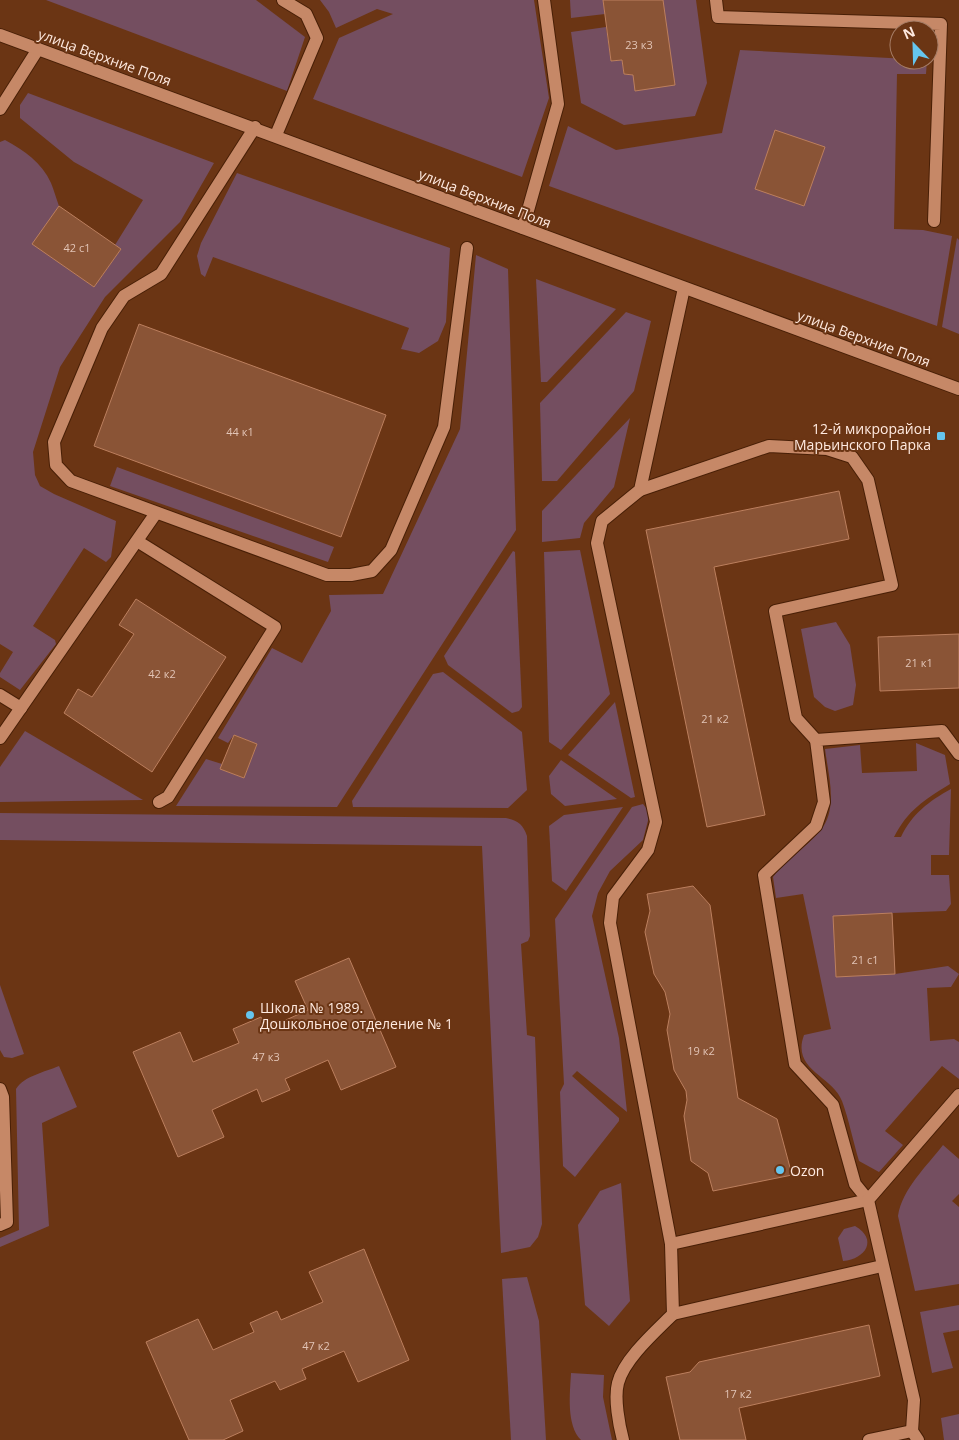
<svg xmlns="http://www.w3.org/2000/svg" width="959" height="1440" viewBox="0 0 959 1440" font-family="'Open Sans',sans-serif">
  <style>
    .green { fill: #744e60 }
    .building { fill: #8a5436; stroke: #bc7f5e }
    .lines { fill: none; stroke-linecap: round; stroke-linejoin: round }
    .service-casing { stroke: #481f06; stroke-width: 14 }
    .tertiary-casing { stroke: #481f06; stroke-width: 14 }
    .service { stroke: #c68867; stroke-width: 12 }
    .tertiary { stroke: #c68867; stroke-width: 12 }
    .poi-dot { fill: #65c5ee; stroke: #6b3514; stroke-width: 2 }
    .labels { text-anchor: middle; dominant-baseline: central; stroke-width: 4; stroke-linejoin: round; paint-order: stroke }
    .number-label { font-size: 11px; fill: #e2c4b6 }
    .street-label { font-size: 14px; fill: #ffeae0; stroke: #6b3514 }
    .poi-label { font-size: 14px; fill: #ffeae0; stroke: #6b3514; text-anchor: start }
  </style>
  <rect width="100%" height="100%" fill="#6b3514"/>
  <g class="green">
    <path d="M46,0H256L305,37L287,91Z"/>
    <path d="M320,0H534L549,98L522,177L313,99L339,38L393,14L377,9L336,28L329,12Z"/>
    <path d="M570,0H603L605,14L571,18Z"/>
    <path d="M663,0H696L707,83L695,116L624,125L581,103L571,32L606,27L611,61L622,60L624,74L633,75Z"/>
    <path d="M740,50L927,60L926,74H897L894,229L923,230L952,236L937,326L549,186L568,126L616,150L722,133Z"/>
    <path d="M28,93L214,163L180,222L105,297L60,367L33,452L35,475L40,486L54,494L116,521L111,557L106,562L84,548L33,626L55,640L56,644L20,690L0,677V673L13,652L0,644V142L5,140C24,150 42,163 51,183C54,190 56,198 59,206L33,244L94,287L121,249L115,245L143,200L74,162L20,118V105Z"/>
    <path d="M237,173L450,248L446,322L438,341L419,353L401,349L409,328L213,257L205,277L201,274L197,256L201,243Z"/>
    <path d="M957,238L959,240V334L942,327Z"/>
    <path d="M476,255L508,269L516,530L337,807L176,806L206,759L222,764L220,769L244,778L257,744L234,735L228,743L218,738L272,648L302,663L331,611L329,595L383,594L460,429Z"/>
    <path d="M536,279L616,309L547,382H541Z"/>
    <path d="M626,312L651,321L634,391L557,481H542L540,403Z"/>
    <path d="M630,418L614,487L584,523L580,538L542,542V511Z"/>
    <path d="M117,467L334,547L328,562L110,486Z"/>
    <path d="M580,550L610,694L561,750L549,742L544,552Z"/>
    <path d="M513,551L515,552L522,707L519,711L512,713L448,665L444,656Z"/>
    <path d="M836,622L850,645L856,685L853,705L835,711L825,707L814,697L801,629Z"/>
    <path d="M443,672L522,732L527,790L508,808L353,807L352,801L433,674Z"/>
    <path d="M615,702L635,797L631,798L568,755Z"/>
    <path d="M25,731L143,800L0,802V767Z"/>
    <path d="M916,743L945,755L950,784C924,800 908,810 894,837H901C912,814 929,801 951,789L949,855H931V875H949L951,904L946,911L892,913L895,974L948,966L959,974L951,987L927,988L930,1041L954,1039L959,1042V1079L942,1066L885,1131L903,1145L879,1172L859,1161C853,1141 849,1120 842,1101C833,1076 791,1070 804,1035L831,1029L803,894L776,898L773,877C786,859 806,848 820,831C839,809 828,774 825,749L860,745L862,773L917,771Z"/>
    <path d="M561,760L617,799L565,806L551,794L549,776Z"/>
    <path d="M643,804L650,813L643,840L610,871L598,893L592,916L619,1038L627,1112L577,1071L572,1076L619,1118V1121L575,1177L563,1166L560,1092L564,1084L555,919L632,807Z"/>
    <path d="M623,807L566,891L552,881L549,826L564,815Z"/>
    <path d="M0,813L506,818C518,821 523,824 527,836L530,936L528,941L521,944L527,1035L535,1037L542,1224L538,1237L530,1247L501,1253L482,846L0,840Z"/>
    <path d="M0,985L24,1054L12,1058L4,1057L0,1050Z"/>
    <path d="M59,1066L77,1107L42,1123L49,1226L0,1247V1238L19,1230L16,1089C24,1076 45,1072 59,1066Z"/>
    <path d="M943,1145L959,1159V1194L952,1201L959,1207V1284L915,1291L898,1216C902,1189 927,1166 943,1145Z"/>
    <path d="M621,1183L630,1301L609,1326L585,1305L578,1225L600,1191Z"/>
    <path d="M855,1226C878,1239 866,1259 843,1261L838,1238L844,1229Z"/>
    <path d="M527,1277L539,1321L546,1440H511L502,1279Z"/>
    <path d="M959,1305V1330L943,1333L953,1368L932,1373L920,1312Z"/>
    <path d="M571,1373L604,1375L603,1397L612,1440H581C566,1425 570,1393 571,1373Z"/>
    <path d="M959,1414V1440H944L941,1418Z"/>
  </g>
  <g class="building">
    <path d="M603,0H663L675,85L635,91L633,75L624,74L622,60L611,61Z"/>
    <path d="M775,130L825,147L804,206L755,189Z"/>
    <path d="M59,206L121,249L94,287L32,244Z"/>
    <path d="M139,324L386,415L341,537L94,446Z"/>
    <path d="M839,491L849,539L714,567L765,815L707,827L646,530Z"/>
    <path d="M136,599L226,657L152,772L64,713L78,689L92,697L134,634L119,625Z"/>
    <path d="M959,634V688L880,691L878,637Z"/>
    <path d="M234,735L257,744L244,778L220,769Z"/>
    <path d="M693,886L710,905L738,1098L777,1119L792,1175L713,1191L708,1173L691,1161L684,1116L687,1100L686,1091L674,1070L667,1030L670,1014L665,992L654,974L645,932L650,911L647,894Z"/>
    <path d="M892,913L895,974L836,977L833,916Z"/>
    <path d="M349,958L396,1067L341,1090L328,1060L285,1079L290,1090L262,1102L257,1089L212,1110L224,1137L178,1157L133,1052L180,1032L193,1062L239,1043L233,1029L261,1017L266,1029L308,1010L295,981Z"/>
    <path d="M364,1249L409,1360L358,1382L344,1351L302,1369L306,1379L280,1390L275,1381L230,1400L243,1431L223,1440H189L146,1342L198,1319L213,1350L254,1332L250,1323L277,1311L281,1320L323,1302L309,1272Z"/>
    <path d="M869,1325L880,1376L739,1408L746,1440H680L666,1377L690,1372L699,1362Z"/>
  </g>
  <g class="lines">
    <g class="service-casing">
      <g id="service">
        <path d="M716,0L718,17L941,24L934,221"/>
        <path d="M0,109L38,49"/>
        <path d="M255,127L161,274L124,296L102,328L54,442L56,465L71,481L327,575H351L372,571L391,550L444,427L467,248"/>
        <path d="M276,135L317,38L306,14L283,0"/>
        <path d="M523,228L558,104L544,0"/>
        <path d="M640,490L769,446L827,449L852,457L868,480L892,585L775,611L796,718L816,740"/>
        <path d="M137,541L275,627L168,797L159,802"/>
        <path d="M0,695L21,708"/>
        <path d="M0,738L156,513"/>
        <path d="M0,1089L3,1097L7,1222L0,1225"/>
        <path d="M671,1244L868,1200L855,1184L833,1105L795,1064L764,875L816,826L824,802L816,740L942,731L959,754"/>
        <path d="M673,1314L882,1266"/>
        <path d="M623,1440C619,1425 614,1398 618,1383C624,1359 656,1331 673,1314L671,1244L610,923L613,897L648,850L656,822L597,543L602,521L640,490L684,288"/>
        <path d="M869,1440L912,1431"/>
        <path d="M918,1440L912,1431L914,1400L868,1200L959,1095"/>
      </g>
    </g>
    <g class="tertiary-casing">
      <path id="tertiary" d="M0,35L959,389"/>
    </g>
    <use href="#service" class="service"/>
    <use href="#tertiary" class="tertiary"/>
  </g>
  <g class="poi-dot">
    <rect x="936" y="431" width="10" height="10" rx="2.5"/>
    <circle cx="250" cy="1015" r="5"/>
    <circle cx="780" cy="1170" r="5"/>
  </g>
  <g class="labels">
    <g class="number-label">
      <text x="639" y="44">23 к3</text>
      <text x="77" y="247">42 с1</text>
      <text x="240" y="431">44 к1</text>
      <text x="919" y="662">21 к1</text>
      <text x="162" y="673">42 к2</text>
      <text x="715" y="718">21 к2</text>
      <text x="865" y="959">21 с1</text>
      <text x="701" y="1050">19 к2</text>
      <text x="266" y="1056">47 к3</text>
      <text x="316" y="1345">47 к2</text>
      <text x="738" y="1393">17 к2</text>
    </g>
    <g class="street-label">
      <text transform="translate(105 57) rotate(20)">улица Верхние Поля</text>
      <text transform="translate(485 198) rotate(21)">улица Верхние Поля</text>
      <text transform="translate(864 338) rotate(20)">улица Верхние Поля</text>
    </g>
    <g class="poi-label">
      <text x="931" y="428" text-anchor="end">12-й микрорайон<tspan x="931" dy="16">Марьинского Парка</tspan></text>
      <text x="260" y="1007">Школа № 1989.<tspan x="260" dy="16">Дошкольное отделение № 1</tspan></text>
      <text x="790" y="1170">Ozon</text>
    </g>
  </g>
  <g transform="translate(914 45) rotate(337)"><circle r="24" fill="#6b3514" stroke="#a67d66"/>
  <path d="M0-4L9 19L0 12L-9 19Z" fill="#65c5ee"/>
  <text y="-8" font-size="14" font-weight="bold" text-anchor="middle" fill="#ffeae0">N</text>
  </g>
</svg>
